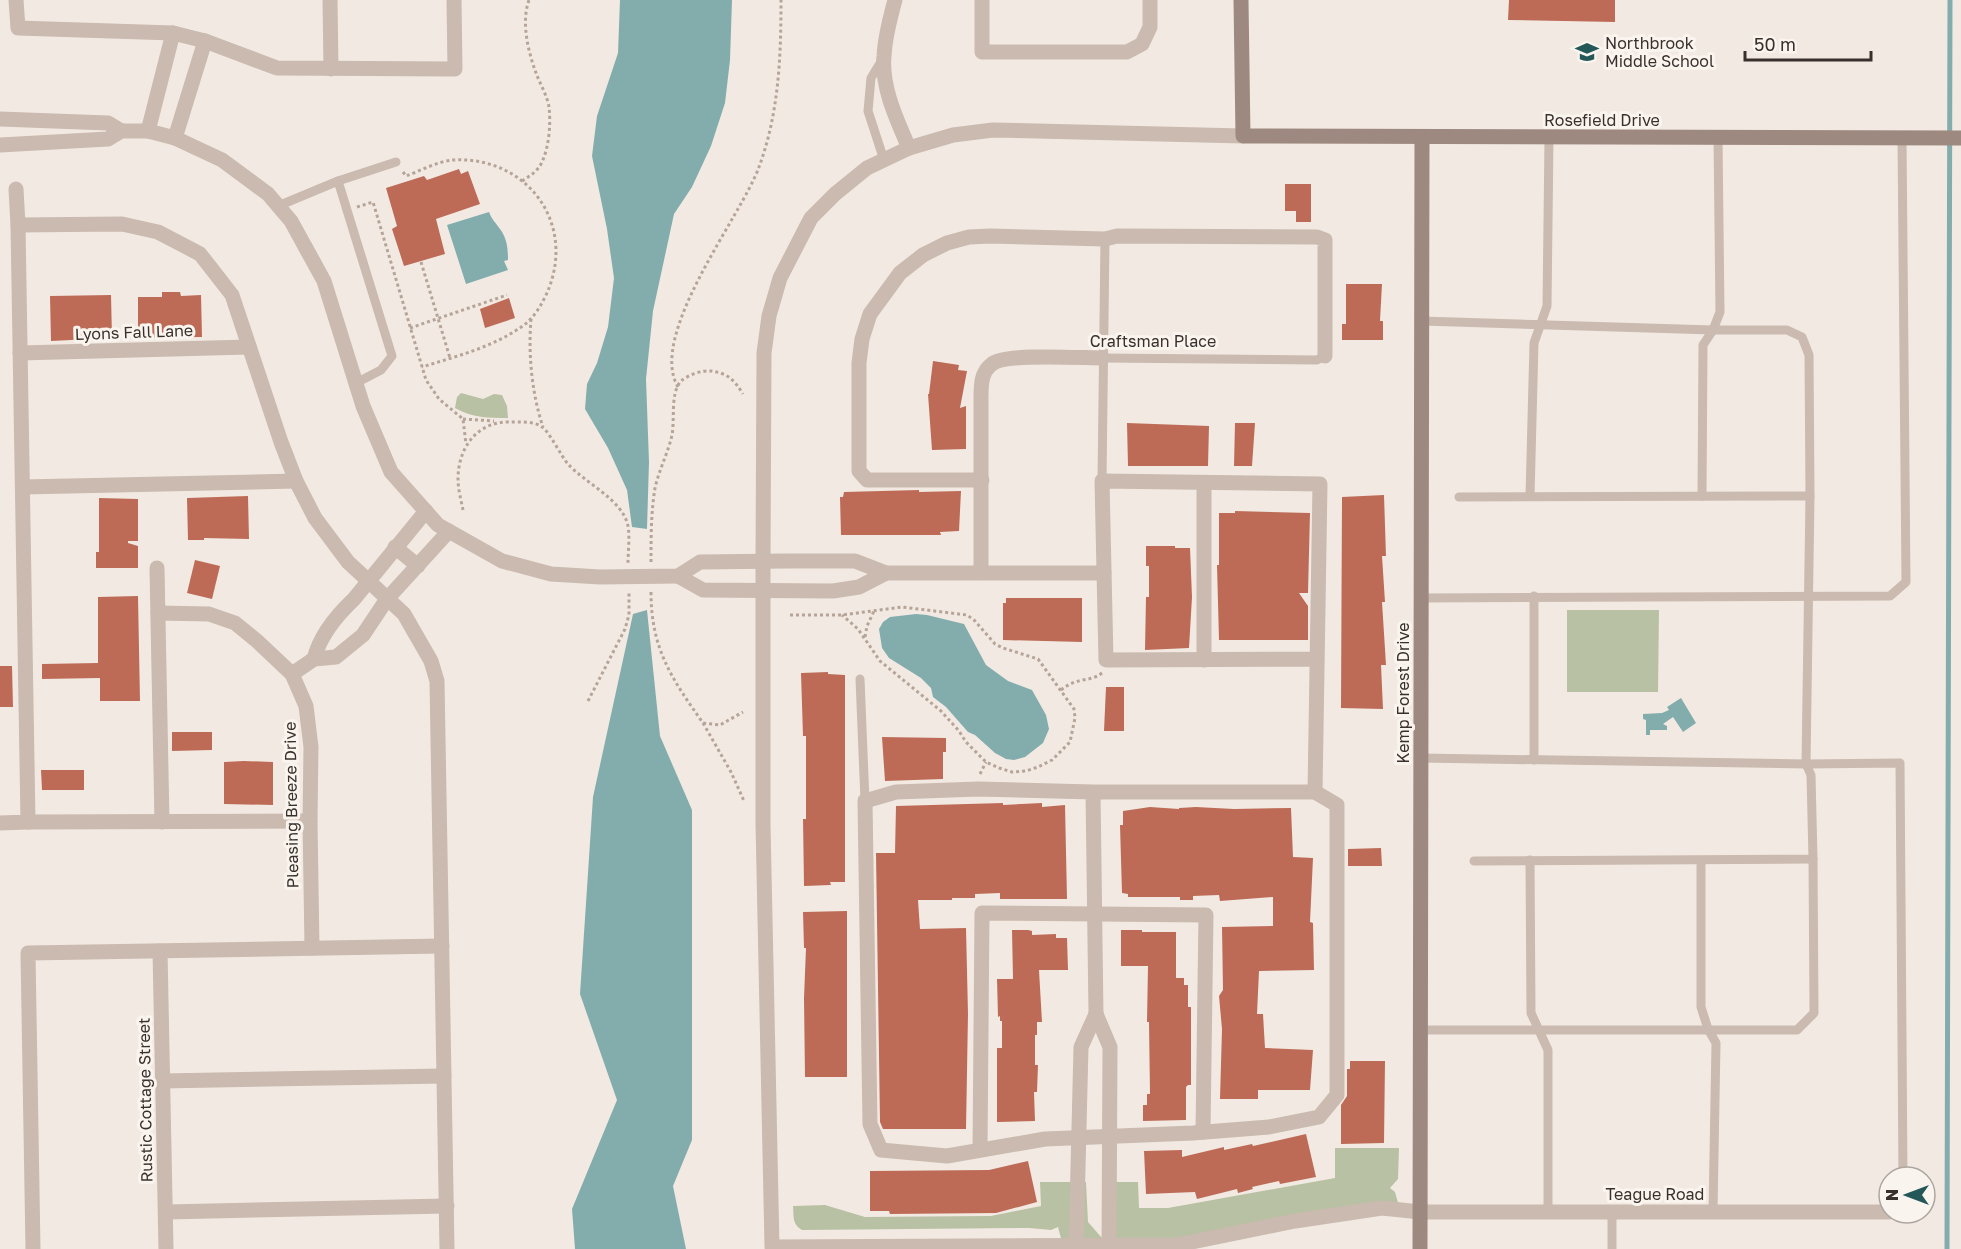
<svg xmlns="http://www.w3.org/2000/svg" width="1961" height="1249" viewBox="0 0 1961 1249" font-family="'Golos Text',sans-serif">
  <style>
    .green { fill: #b8c1a3 }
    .water { fill: #83adad }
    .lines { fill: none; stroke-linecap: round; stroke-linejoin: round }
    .stream { stroke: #83adad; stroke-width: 5 }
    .building { fill: #bd6b56 }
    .path { stroke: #b6a499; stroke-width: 3; stroke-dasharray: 3 3; stroke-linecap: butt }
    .lane { stroke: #cabaaf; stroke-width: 9 }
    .street { stroke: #cabaaf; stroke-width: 15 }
    .secondary { stroke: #9e8980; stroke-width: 15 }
    .labels { text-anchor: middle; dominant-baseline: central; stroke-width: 6; stroke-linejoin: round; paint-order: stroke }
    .poi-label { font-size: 16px; fill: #39302c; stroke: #faf4ef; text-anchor: start }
    .street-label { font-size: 16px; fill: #39302c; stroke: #faf4ef }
  </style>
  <rect width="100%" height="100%" fill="#f2eae2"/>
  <g class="green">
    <path d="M461,393L483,399L494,394L502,395L507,406L508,418C489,418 472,418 455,408L457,397Z"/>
    <path d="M1567,610H1659L1658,692H1567Z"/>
    <path d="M1335,1148H1399L1398,1179L1390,1188L1395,1192L1400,1210L1177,1245L1063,1246L1058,1227L1051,1230L1029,1228L802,1230C792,1224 794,1217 793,1206L825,1205L865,1217L991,1216L1041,1206L1040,1182H1086L1088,1222L1108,1245V1182H1138L1139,1208H1168L1335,1178Z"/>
  </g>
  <g class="water">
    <path d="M620,0H732L730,60L725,103L711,146L692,187L674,214L653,311L646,379L649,462L647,529L632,527L627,490L608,448L585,409L587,384L597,363L608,327L614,278L607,229L592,156L597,116L618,53Z"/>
    <path d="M489,212C492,220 496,223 500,229C507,238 508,249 508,260L504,261L508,270L466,284L447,225Z"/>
    <path d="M647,610L660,736L692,810V1140L673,1186L686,1249H575L572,1209L617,1100L580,994L593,797L633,614Z"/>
    <path d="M916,614L927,615L964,624L986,665L1008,681L1032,690L1046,715L1049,729L1043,743L1025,757L1014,760L1006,759L995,753L975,735L968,732L946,707L933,697L931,688L921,678L889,658L882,648L879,629L883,622L890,617Z"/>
    <path d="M1681,698L1696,723L1683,732L1673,717L1663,724L1667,726V730H1650V735H1646V720L1643,719V714L1662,713L1669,710L1667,707Z"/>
  </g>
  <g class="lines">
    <path class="stream" d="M1947,1249L1950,0"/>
  </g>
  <g class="building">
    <path d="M1509,0H1615V22L1508,20Z"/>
    <path d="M459,169L461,174L468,171L480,204L436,219L445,254L404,266L392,229L397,226L386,188L424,176L427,180Z"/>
    <path d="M1285,184H1311V222H1296V211H1285Z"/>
    <path d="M1346,284H1382L1380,321H1383V340H1342V324H1346Z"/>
    <path d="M162,292H180L181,296L201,295L202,337L138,338V297H162Z"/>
    <path d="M111,295L112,338L51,341L50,296Z"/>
    <path d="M509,298L515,318L485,328L480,309Z"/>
    <path d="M933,361L959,365L958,370L967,371L960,408L966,406V449L932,450L928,394H929Z"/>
    <path d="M1127,423L1209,426L1208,466H1128Z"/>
    <path d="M1235,423H1255L1252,466H1234Z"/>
    <path d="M919,490V492L961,491L959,531L940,532L941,535H841L840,497H843L844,492Z"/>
    <path d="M1384,495L1386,556H1382L1385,602H1382L1386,665H1381L1383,709L1341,708L1342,497Z"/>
    <path d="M248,496L249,539L204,538V540H188L187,498Z"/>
    <path d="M99,498L138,499V541H128V543L138,546V568H96V552H99Z"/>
    <path d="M1235,511L1310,513L1308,593H1299L1308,606V640H1219L1217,565H1219V513H1235Z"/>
    <path d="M1146,546H1175V548H1190L1192,597L1189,648L1145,650L1146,597H1149V566H1146Z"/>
    <path d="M195,560L220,566L212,599L187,593Z"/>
    <path d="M138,596L140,701H100V678L42,679V664L98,663V597Z"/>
    <path d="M1006,598H1082V642L1003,640V603H1006Z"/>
    <path d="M0,666H12L13,707H0Z"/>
    <path d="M828,672V674L845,675V882H830L831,885L804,886L803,819H806V736H803L801,673Z"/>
    <path d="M1106,687H1124V731H1104Z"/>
    <path d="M172,732H212V750L172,751Z"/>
    <path d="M882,737L946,738V752H943V779L885,781Z"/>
    <path d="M244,761L273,762V805L224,804V762Z"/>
    <path d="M41,770H84V790H42Z"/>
    <path d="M1003,803V805L1042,803V807L1065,805L1067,899H1000V893L975,894V898H952V900H918L920,929L966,928L968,1014L966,1129H883L880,1122L876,853H895L896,806Z"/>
    <path d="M1150,807L1179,809V808L1196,807L1234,809L1291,808L1293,857L1313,858L1310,922L1313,923L1314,970L1259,971L1257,1014H1263L1265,1048L1313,1050L1310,1090H1258V1099H1220L1222,1029L1219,996L1223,990L1222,927L1273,926V897L1220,901L1219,895L1193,896V900H1180V897H1128V894L1122,893L1120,825H1123V811Z"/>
    <path d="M1381,848L1382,866H1348V849Z"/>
    <path d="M847,911V1077H805L804,998L806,948H804L803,912Z"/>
    <path d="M1012,930H1028L1032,931V935L1056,934V938H1067L1068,970H1039L1042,1022H1037V1035H1035V1065H1038L1037,1092H1034L1035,1121L997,1122V1048H1002V1021H1000V1016L998,1017L997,979H1013Z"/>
    <path d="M1121,930H1142V932H1176V978H1184V985H1188V1007H1191V1085H1188L1186,1087V1120L1143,1121V1105H1147V1094H1150L1149,1022H1147L1148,966H1121Z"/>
    <path d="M1350,1061H1385L1384,1143L1341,1144V1105L1347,1096V1069H1350Z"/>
    <path d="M1306,1134L1316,1177L1280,1184L1279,1181L1252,1187L1253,1189L1238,1193L1237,1189L1197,1199L1195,1192L1146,1194L1144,1151L1182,1150V1157L1224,1147V1150L1252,1144L1253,1146Z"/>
    <path d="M1028,1161L1037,1202L996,1213L890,1214L889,1211H870V1171L989,1170Z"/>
  </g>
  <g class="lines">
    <g class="path">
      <path d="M403,172L406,176C420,171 438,161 453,160C525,156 575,220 549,288C544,301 535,317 524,325C494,347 457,356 422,367"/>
      <path d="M522,181C530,176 538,171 542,162C549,147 551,124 549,107C547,95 540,84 536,73C528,51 521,22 529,0"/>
      <path d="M357,207L373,202L426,380L439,399L463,419L466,444"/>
      <path d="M421,262L450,358"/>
      <path d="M531,319C528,355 532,394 543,427"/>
      <path d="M410,328L507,295"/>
      <path d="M678,387C647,335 741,217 759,167C779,113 781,56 781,0"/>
      <path d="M463,419L494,421"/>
      <path d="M463,510C461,500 458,489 458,479C458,447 478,421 510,422C520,422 534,421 542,427C549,431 561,456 568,464C585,483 623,500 628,526C630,538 628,551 628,563"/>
      <path d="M651,562C651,537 651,512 655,488C659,470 668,453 672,435C675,420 670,393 681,381C688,375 702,370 711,371C728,373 735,381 743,394"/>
      <path d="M651,592C651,649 672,679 703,723L720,725L743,712"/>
      <path d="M790,615H842L902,607L967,615L974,620L995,644L1003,648L1038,659L1074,709L1075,718L1070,742L1052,760L1038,767L1026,771L1012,772L999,768L986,762L966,742L959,731L941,711L880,661L858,629L842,615"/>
      <path d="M865,637L867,626L874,611"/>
      <path d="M1061,690C1078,676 1089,683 1102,673"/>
      <path d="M588,701L625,629L629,615V591"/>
      <path d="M703,723L731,772L744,801"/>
      <path d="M980,774L986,762"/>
    </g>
    <g class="lane">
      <path d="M882,60L871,78L868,111L884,160"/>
      <path d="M338,181L392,356L381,370L356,383"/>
      <path d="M278,206L338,181L396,162"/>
      <path d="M1422,321L1713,330H1787L1802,337L1809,355L1810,496L1806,764L1811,775L1813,859L1474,861"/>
      <path d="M1102,358L1317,360L1325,356"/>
      <path d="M1102,481L1105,239"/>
      <path d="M1530,496L1534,343L1547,306L1549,138"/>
      <path d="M1702,496L1703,345L1713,330L1720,312L1718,138"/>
      <path d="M1459,497L1810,496"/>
      <path d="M1421,598L1890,596L1906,582L1902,138"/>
      <path d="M860,679L865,801"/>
      <path d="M1421,758L1806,764L1900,763L1903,1177"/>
      <path d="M1534,760V596"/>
      <path d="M1530,860L1531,1013L1548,1050V1212"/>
      <path d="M1701,861V1007L1708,1029L1716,1043L1713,1212"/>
      <path d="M1420,1030H1797L1814,1013L1813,859"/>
      <path d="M1612,1249V1212"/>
    </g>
    <g class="street">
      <path d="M16,0L18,28L173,33L205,41L277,68L455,69L454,0"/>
      <path d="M330,0L331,69"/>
      <path d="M895,0C890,18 885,38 884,56C881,87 897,120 909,148"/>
      <path d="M982,0V52H1127L1142,44L1150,27V0"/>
      <path d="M0,119L108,123L121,131"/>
      <path d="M148,131L173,33"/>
      <path d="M1243,136L993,130L953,135L909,148L867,168L835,194L811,218L780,278L769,316L764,353L763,562V824L772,1247L1177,1245L1295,1221L1382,1208L1420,1212H1889"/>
      <path d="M175,138L205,41"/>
      <path d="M0,145L108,139L121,131H148L175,138L222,160L268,194L291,221L324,281L363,406L391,472L438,525L502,561L551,574L600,577L678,576L700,562L789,561H855L886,573H1104"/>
      <path d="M16,189L18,225L122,224L158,232L200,254L232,295L281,442L296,481L315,518L348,562L404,614L431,661L437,681L447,1249"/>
      <path d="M20,353L249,347"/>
      <path d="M982,480H867L859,471V363L862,339L870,314L900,273L923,255L947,243L969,237L990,236L1105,239L1117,236L1317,237L1325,240V356"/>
      <path d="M1204,483V660"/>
      <path d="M23,487L296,481"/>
      <path d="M395,547L418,566"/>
      <path d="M157,568L162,822"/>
      <path d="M981,572V398C981,385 981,372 992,364C1005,353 1082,358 1102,358"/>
      <path d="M678,576L703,590L833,591L859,587L886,573"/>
      <path d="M158,613L209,614L235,623L257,641L292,674L306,706L311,747L310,821L312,948"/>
      <path d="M314,659C320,635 336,616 354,599L426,511"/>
      <path d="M292,674L314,659L336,657L363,635L387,599L449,531"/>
      <path d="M1093,792L978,789L896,792L865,801L870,1124L881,1150L947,1156L1045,1139L1193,1133L1269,1127L1319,1117L1337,1095V805L1315,792H1093L1096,1014"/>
      <path d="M1315,792L1320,484L1102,481L1106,660L1317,659"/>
      <path d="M28,822L310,821"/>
      <path d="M0,823L28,822L18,225"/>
      <path d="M160,951L166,1249"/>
      <path d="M162,1081L444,1076"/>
      <path d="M980,1150L982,913L1206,915L1203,1132"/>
      <path d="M166,1212L447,1206"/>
      <path d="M33,1249L28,953L442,946"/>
      <path d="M1076,1249L1081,1047L1096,1014L1110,1047L1109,1249"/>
    </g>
    <g class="secondary">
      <path d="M1241,0L1243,136L1961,138"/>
      <path d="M1420,1249L1422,137"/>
    </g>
  </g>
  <defs>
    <g id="school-bare" transform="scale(1.8)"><path d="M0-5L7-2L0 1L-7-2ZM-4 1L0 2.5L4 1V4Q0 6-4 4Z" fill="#245758" stroke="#faf4ef" stroke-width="2.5" paint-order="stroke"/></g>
  </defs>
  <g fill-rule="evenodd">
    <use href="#school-bare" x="1587" y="52"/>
  </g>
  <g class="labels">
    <g class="poi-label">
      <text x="1605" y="43">Northbrook<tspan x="1605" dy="18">Middle School</tspan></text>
    </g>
    <g class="street-label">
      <text x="1602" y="120">Rosefield Drive</text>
      <text transform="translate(134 332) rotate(-2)">Lyons Fall Lane</text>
      <text x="1153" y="341">Craftsman Place</text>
      <text transform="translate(1403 693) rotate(-90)">Kemp Forest Drive</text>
      <text transform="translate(291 805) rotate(-91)">Pleasing Breeze Drive</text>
      <text transform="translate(145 1100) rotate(-91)">Rustic Cottage Street</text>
      <text x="1655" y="1194">Teague Road</text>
    </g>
  </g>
  <g transform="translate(1907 1195) rotate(270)"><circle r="28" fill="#faf4ef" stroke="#ada6a1" stroke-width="1.5"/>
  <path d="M0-4.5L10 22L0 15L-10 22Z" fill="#245758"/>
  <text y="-9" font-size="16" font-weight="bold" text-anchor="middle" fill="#39302c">N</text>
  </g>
  <path d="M1745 51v9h126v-9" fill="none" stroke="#39302c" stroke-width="3"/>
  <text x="1754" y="51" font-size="18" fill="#39302c" stroke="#faf4ef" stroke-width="4.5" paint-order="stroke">50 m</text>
</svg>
